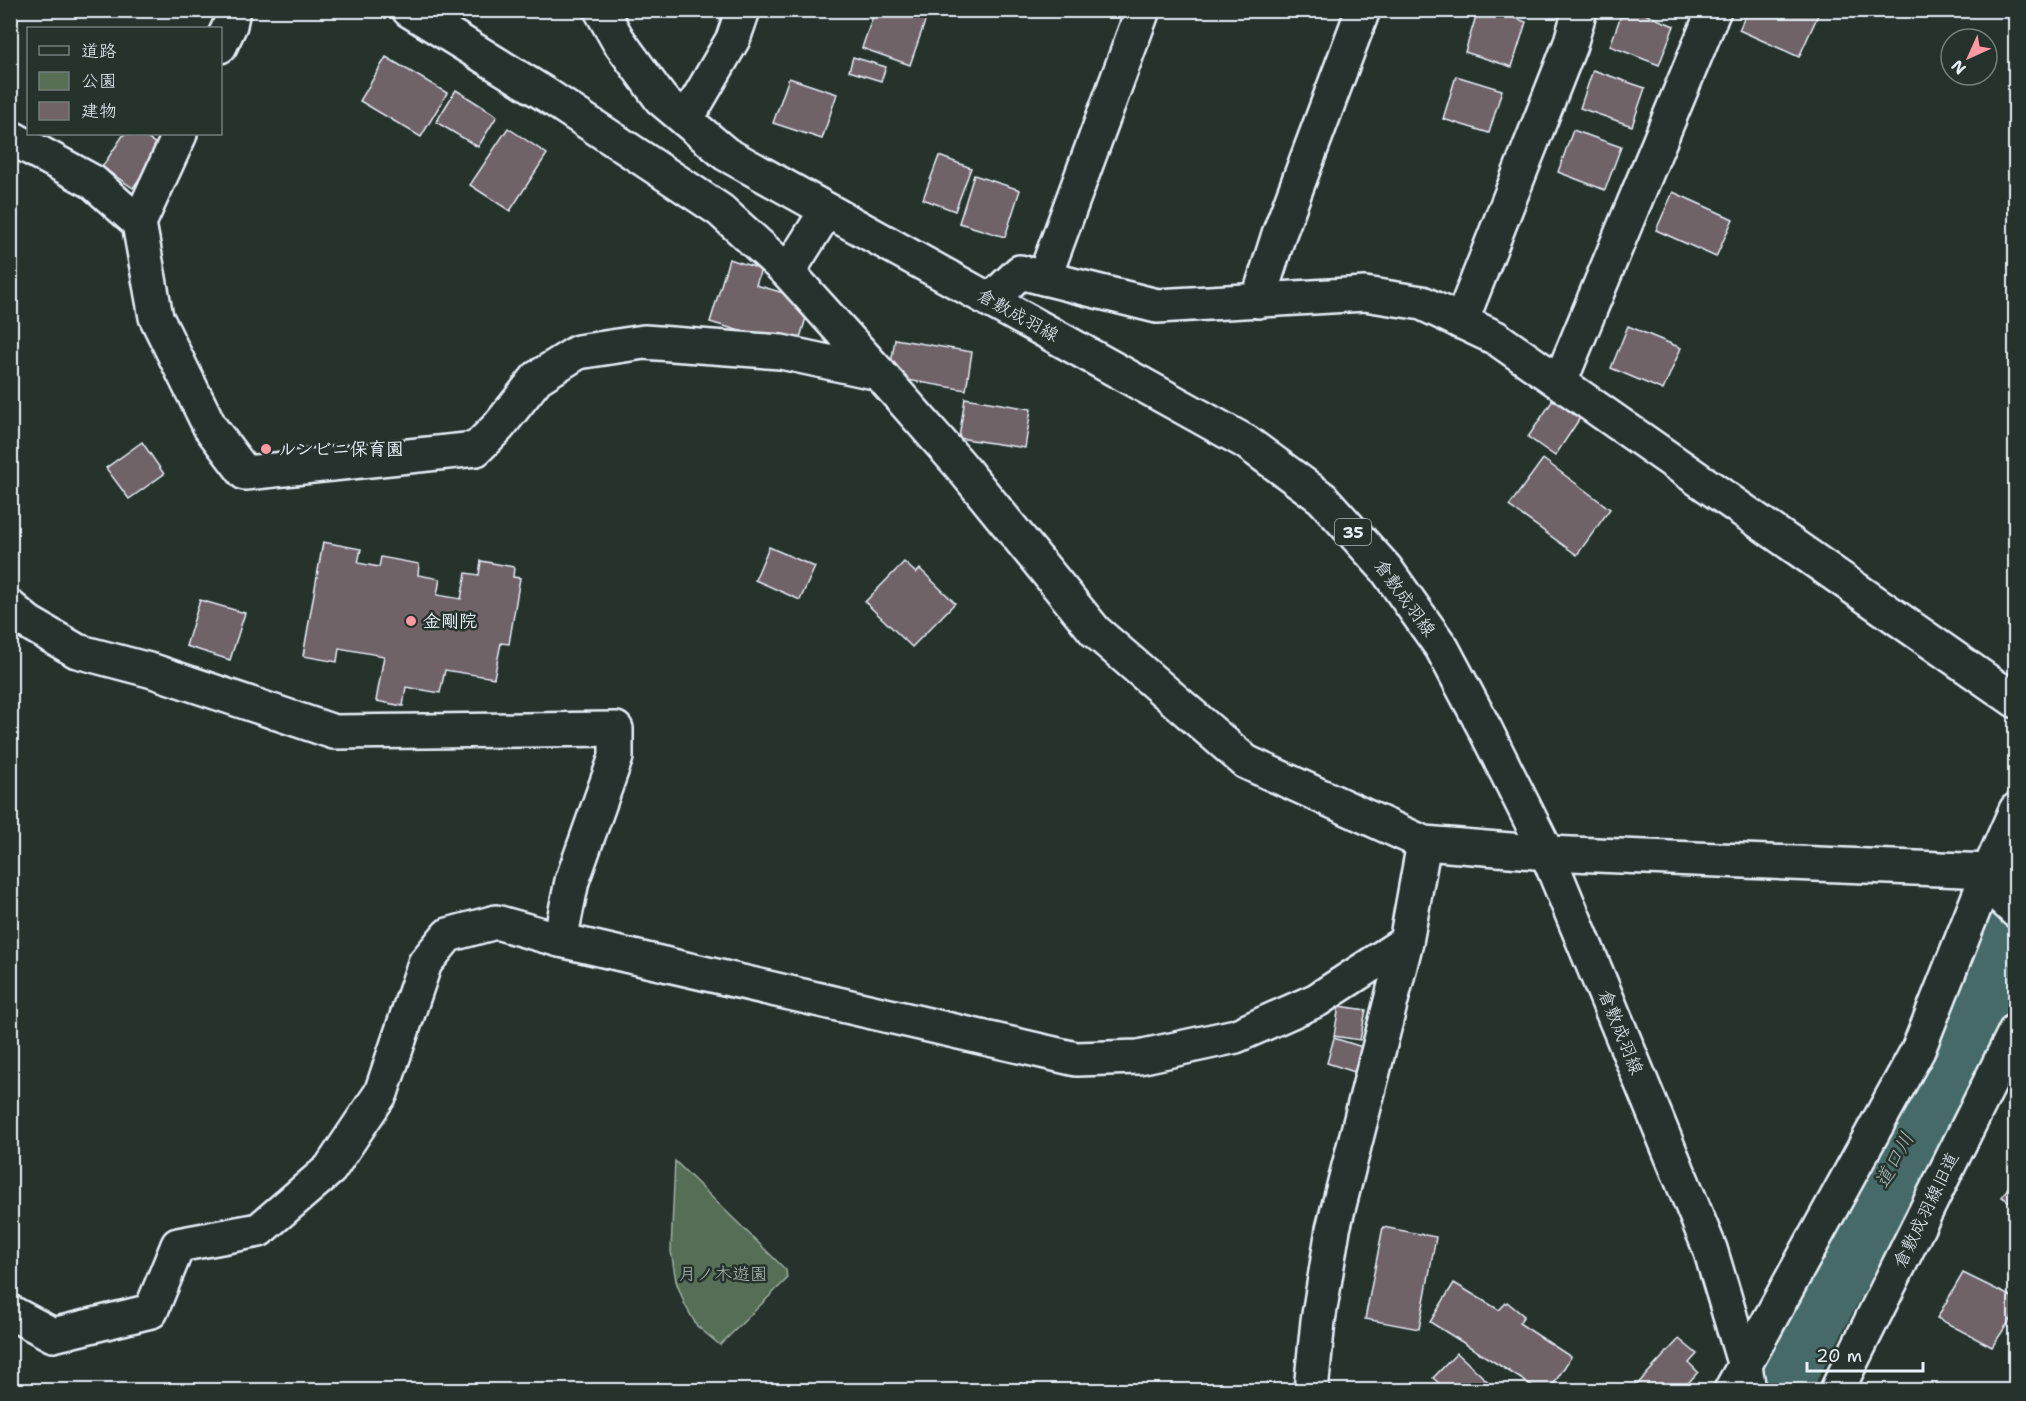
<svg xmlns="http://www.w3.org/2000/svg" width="2026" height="1401" viewBox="0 0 2026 1401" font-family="'Shantell Sans','Klee One',sans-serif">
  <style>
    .green { fill: #576e54; stroke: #a0b0a6; stroke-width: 1.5 }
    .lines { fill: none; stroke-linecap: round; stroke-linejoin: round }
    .river { stroke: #456a68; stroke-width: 69 }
    .building { fill: #706467; stroke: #e8f1f8; stroke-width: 1.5 }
    .street-casing { stroke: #e8f1f8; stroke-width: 38 }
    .primary-casing { stroke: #e8f1f8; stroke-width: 38 }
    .street { stroke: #26332d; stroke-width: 33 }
    .primary { stroke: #26332d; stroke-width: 33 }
    .poi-dot { fill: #ff9aa2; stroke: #26332d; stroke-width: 2 }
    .labels { text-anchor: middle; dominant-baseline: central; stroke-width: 5; stroke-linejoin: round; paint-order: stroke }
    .shield { fill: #26332d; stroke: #aeb8bb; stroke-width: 1.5 }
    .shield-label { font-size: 16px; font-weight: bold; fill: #e8f1f8 }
    .street-label { font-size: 18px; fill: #e8f1f8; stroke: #26332d }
    .poi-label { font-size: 18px; font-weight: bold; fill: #e8f1f8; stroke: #26332d; text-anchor: start }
    .park-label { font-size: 18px; fill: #aebdb6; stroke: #26332d }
    .water-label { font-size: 20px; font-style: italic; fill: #a7bbbe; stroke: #26332d }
  </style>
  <rect width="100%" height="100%" fill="#26332d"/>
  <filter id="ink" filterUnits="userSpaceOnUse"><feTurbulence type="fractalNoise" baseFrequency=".0167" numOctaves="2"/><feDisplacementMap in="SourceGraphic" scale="12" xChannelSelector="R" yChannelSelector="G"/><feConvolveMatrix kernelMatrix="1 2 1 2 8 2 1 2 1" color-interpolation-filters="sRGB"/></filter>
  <g filter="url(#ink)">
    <path class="green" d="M675,1161L786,1270L787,1279L720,1345L697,1326L685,1305L676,1281L671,1251Z"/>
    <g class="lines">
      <path class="river" d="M1773,1390L2016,930"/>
    </g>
    <g class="building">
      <path d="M875,10H929L910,65L862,48Z"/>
      <path d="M1478,10H1491L1526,22L1512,67L1465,52Z"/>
      <path d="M1623,10H1635L1674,26L1659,65L1610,46Z"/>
      <path d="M1748,10H1809L1818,15L1799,57L1739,30Z"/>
      <path d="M386,57L447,93L421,137L360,101Z"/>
      <path d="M853,57L886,67L881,81L849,71Z"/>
      <path d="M1593,70L1645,88L1632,126L1580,108Z"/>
      <path d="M1456,76L1502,90L1489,133L1443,119Z"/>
      <path d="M789,78L837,94L822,139L773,123Z"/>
      <path d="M456,90L497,116L478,147L436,122Z"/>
      <path d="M508,128L547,154L510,211L470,185Z"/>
      <path d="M1573,130L1621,147L1605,190L1558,172Z"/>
      <path d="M124,134H141L161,147L133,188L102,167Z"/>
      <path d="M939,156L971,168L955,211L923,199Z"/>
      <path d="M974,175L1020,190L1005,237L959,223Z"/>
      <path d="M1673,192L1733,219L1716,257L1656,230Z"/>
      <path d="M729,259L761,269L756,285L811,301L797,348L710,322Z"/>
      <path d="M1628,326L1681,348L1663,390L1611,368Z"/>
      <path d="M895,339L972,352L966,390L889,377Z"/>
      <path d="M965,398L1031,409L1025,448L959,438Z"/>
      <path d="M1553,400L1580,418L1555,456L1528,437Z"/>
      <path d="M142,442L164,474L129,499L106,468Z"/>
      <path d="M1543,459L1610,509L1577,555L1509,506Z"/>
      <path d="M323,542L361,549L358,563L379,567L381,557L419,564L418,575L440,579L437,595L461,599L466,573L479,575L481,561L514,567L513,577L520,578L509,644L501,643L494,678L445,670L440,693L406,687L403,706L376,701L384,656L339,648L337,662L303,656Z"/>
      <path d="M769,547L815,567L800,600L755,580Z"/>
      <path d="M904,562L916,573L920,569L955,603L912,647L865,602Z"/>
      <path d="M200,600L245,613L230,660L186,646Z"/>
      <path d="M1339,1006L1366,1010L1360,1040L1334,1036Z"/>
      <path d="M1334,1038L1362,1047L1355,1072L1327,1063Z"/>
      <path d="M2016,1175V1206L2002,1197Z"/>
      <path d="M1383,1227L1436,1237L1419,1329L1365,1319Z"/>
      <path d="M1963,1273L2016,1299V1311L1992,1347L1937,1318Z"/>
      <path d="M1454,1283L1499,1310L1507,1302L1524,1316L1519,1323L1571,1357L1550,1390H1539L1430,1322Z"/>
      <path d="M1679,1339L1697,1354L1689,1363L1698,1372L1682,1390H1632Z"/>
      <path d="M1457,1353L1497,1390H1447L1433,1378Z"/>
    </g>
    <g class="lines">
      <g class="street-casing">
        <g id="street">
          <path d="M409,10L545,94L720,210L788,272L879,373L959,464L1095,631L1246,762L1424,843L1547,853L1989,871"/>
          <path d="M220,46L230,25L233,10"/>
          <path d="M686,120L733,39L743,10"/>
          <path d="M180,134L139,223L156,317L210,427L245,473L476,449L499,426L537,378L578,352L644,342L781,352L879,373"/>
          <path d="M10,137L93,182L139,223"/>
          <path d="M788,272L827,210"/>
          <path d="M1044,278L1143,10"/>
          <path d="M991,300L1020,272L1157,306L1365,294L1422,303L1496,338L2016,701"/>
          <path d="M1258,301L1279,234L1363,10"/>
          <path d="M1461,322L1570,45L1580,10"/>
          <path d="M1560,382L1714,10"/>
          <path d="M10,607L29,623L77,651L153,671L334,732L616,729V757L572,881L560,940"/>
          <path d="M1989,871L1997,893L2016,911"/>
          <path d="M10,1312L53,1335L151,1311L178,1245L259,1230L330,1169L381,1093L425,963L448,935L496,922L560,940L1076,1059L1139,1057L1236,1036L1317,1000L1406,942"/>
          <path d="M1311,1390L1318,1321L1333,1229L1406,942L1424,843"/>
          <path d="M1731,1390L1918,1050L1989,871L2016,810"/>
          <path d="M1837,1390L2016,1030"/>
        </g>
      </g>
      <g class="primary-casing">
        <path id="primary" d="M601,10L618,40L661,99L726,154L1246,442L1322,498L1386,569L1442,648L1485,729L1547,853L1710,1249L1745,1366L1749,1390"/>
      </g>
      <use href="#street" class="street"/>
      <use href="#primary" class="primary"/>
    </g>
  </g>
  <g class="poi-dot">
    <circle cx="266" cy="449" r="6"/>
    <circle cx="411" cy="621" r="6"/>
  </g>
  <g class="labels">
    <rect class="shield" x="1335" y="519" width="36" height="26" rx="4.5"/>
    <g class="shield-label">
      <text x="1353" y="532">35</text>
    </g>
    <g class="street-label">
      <text transform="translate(1018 315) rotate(29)">倉敷成羽線</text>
      <text transform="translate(1405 598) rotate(54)">倉敷成羽線</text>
      <text transform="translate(1621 1032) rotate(68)">倉敷成羽線</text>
      <text transform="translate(1926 1210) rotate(-64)">倉敷成羽線旧道</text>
    </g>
    <g class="poi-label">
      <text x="278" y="449">ルンビニ保育園</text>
      <text x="423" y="621">金剛院</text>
    </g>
    <g class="park-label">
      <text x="723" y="1274">月ノ木遊園</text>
    </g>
    <g class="water-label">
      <text transform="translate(1894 1160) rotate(-62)">道口川</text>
    </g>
  </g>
  <rect width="2026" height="1401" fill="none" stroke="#26332d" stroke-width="36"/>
  <rect x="18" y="18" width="1990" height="1365" fill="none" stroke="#e8f1f8" stroke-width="2" filter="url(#ink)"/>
  <rect x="27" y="27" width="195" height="108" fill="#26332d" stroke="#747f7e" stroke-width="1.5"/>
  <rect x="39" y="46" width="30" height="9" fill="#26332d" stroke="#747f7e" stroke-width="1.5"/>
  <text x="81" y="57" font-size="18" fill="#e8f1f8">道路</text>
  <rect x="39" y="72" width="30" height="18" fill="#576e54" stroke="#747f7e" stroke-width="1.5"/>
  <text x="81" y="87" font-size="18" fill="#e8f1f8">公園</text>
  <rect x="39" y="102" width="30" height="18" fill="#706467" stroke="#747f7e" stroke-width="1.5"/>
  <text x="81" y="117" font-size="18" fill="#e8f1f8">建物</text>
  <g transform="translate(1969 57) rotate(225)"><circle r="28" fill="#26332d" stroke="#747f7e" stroke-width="1.5"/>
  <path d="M0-4.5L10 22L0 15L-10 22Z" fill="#ff9aa2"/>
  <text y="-9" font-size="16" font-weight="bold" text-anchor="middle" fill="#e8f1f8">N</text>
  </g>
  <path d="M1807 1362v9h116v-9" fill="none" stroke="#e8f1f8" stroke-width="3"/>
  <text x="1816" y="1362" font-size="18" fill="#e8f1f8" stroke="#26332d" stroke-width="4.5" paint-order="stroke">20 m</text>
</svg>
